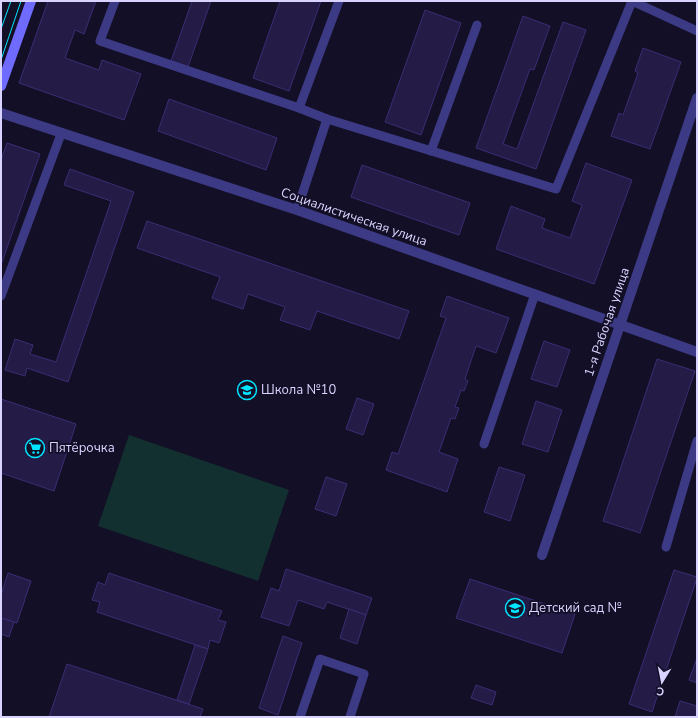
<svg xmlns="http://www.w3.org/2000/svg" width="698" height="718" viewBox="0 0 698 718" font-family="'Nunito Sans',sans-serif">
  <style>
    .green { fill: #12302f }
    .building { fill: #241b47; stroke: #3b2d73 }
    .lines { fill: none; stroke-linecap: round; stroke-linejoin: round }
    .lane { stroke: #3d3a85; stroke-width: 9 }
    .street { stroke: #3d3a85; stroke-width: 10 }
    .secondary { stroke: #6f6bff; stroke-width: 10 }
    .tram { stroke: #00e5ff; stroke-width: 1 }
    .labels { text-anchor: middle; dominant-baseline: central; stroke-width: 3.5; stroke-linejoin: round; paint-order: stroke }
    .street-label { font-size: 13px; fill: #d9d4ff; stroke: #130f26 }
    .poi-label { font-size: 13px; fill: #d9d4ff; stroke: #130f26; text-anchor: start }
  </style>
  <rect width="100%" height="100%" fill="#130f26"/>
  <path class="green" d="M129,435L289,490L258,581L98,526Z"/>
  <g class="building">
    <path d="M48,1H96L84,34L75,30L65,58L99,70L102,60L141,74L124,120L19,83Z"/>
    <path d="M192,1H211L188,67L171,61Z"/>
    <path d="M280,1H321L289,91L253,78Z"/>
    <path d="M425,10L461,23L421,135L385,122Z"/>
    <path d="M523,16L550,26L534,70L530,69L503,144L517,149L563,22L586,30L536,169L476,148Z"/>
    <path d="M643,48L681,62L650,149L611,136L619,113L623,115L638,73L635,71Z"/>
    <path d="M169,99L277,138L266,170L158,131Z"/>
    <path d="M7,143L40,154L1,265V160Z"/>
    <path d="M586,163L632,180L594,284L496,249L511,206L545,219L542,228L570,238L582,205L572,201Z"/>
    <path d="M362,165L470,203L459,235L351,197Z"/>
    <path d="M70,169L134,192L68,382L27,368L25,376L5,370L15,339L33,345L30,354L56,362L111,201L64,185Z"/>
    <path d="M147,221L409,311L399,339L317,311L310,330L280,320L285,307L248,294L243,309L212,298L220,277L137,248Z"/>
    <path d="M447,296L509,318L496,353L476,346L465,379L468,381L464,391L461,390L455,407L459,408L455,419L451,418L439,452L458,459L447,492L386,470L392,452L398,454L446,318L440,316Z"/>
    <path d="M544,341L570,350L557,387L531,379Z"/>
    <path d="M657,359L695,371L640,533L603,521Z"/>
    <path d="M357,398L374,404L363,435L346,429Z"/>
    <path d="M1,399L76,424L54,491L1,473Z"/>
    <path d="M536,401L562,410L548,452L522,444Z"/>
    <path d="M499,467L525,475L510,521L484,512Z"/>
    <path d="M326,477L347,484L336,516L315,509Z"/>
    <path d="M286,569L372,598L366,615L327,602L324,609L298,600L289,626L261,617L271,588L279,591Z"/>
    <path d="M674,570L697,577V578L652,712L629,704Z"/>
    <path d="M8,573L31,581L17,623L1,618V595Z"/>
    <path d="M109,573L222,611L218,620L226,622L219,643L210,640L208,649L97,612L100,602L92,600L98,582L105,585Z"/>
    <path d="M470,579L575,614L562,653L456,618Z"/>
    <path d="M349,609L366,615L357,644L340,638Z"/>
    <path d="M1,618L14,622L9,637L1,634Z"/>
    <path d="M283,636L302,643L278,715L259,708Z"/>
    <path d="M195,645L208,649L189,704L177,700Z"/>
    <path d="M697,658V683L689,680Z"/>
    <path d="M67,664L203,709L200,717H49Z"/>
    <path d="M476,685L496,692L492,705L471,698Z"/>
    <path d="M680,701L697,706V717H675Z"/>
  </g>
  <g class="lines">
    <g class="lane">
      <path d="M115,1L100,41L299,108L327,119"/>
      <path d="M299,108L339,1"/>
      <path d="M431,151L477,25"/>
      <path d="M297,210L327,119L556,189L632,1L697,31"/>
      <path d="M1,296L61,134"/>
      <path d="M484,444L535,294"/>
      <path d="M666,547L697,441"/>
      <path d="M300,717L320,659L364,674L350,717"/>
    </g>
    <g class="street">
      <path d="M1,113L297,210L697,352"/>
      <path d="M542,555L697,98"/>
    </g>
    <path class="secondary" d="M1,86L31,1"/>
    <g class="tram">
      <path d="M1,29L11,1"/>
      <path d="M1,60L21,1"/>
    </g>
  </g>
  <defs>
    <g id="school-ring" transform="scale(1)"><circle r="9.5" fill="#130f26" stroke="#00e5ff" stroke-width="1.5"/><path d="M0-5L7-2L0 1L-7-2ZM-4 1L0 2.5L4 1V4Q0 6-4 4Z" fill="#00e5ff"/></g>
    <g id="supermarket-ring" transform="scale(1)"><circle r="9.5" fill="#130f26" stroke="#00e5ff" stroke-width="1.5"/><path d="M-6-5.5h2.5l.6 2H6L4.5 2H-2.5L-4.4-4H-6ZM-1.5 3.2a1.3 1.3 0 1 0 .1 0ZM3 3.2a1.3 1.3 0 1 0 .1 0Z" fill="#00e5ff"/></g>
  </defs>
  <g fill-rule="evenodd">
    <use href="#school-ring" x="247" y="390"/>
    <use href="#supermarket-ring" x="35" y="448"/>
    <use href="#school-ring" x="515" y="608"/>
  </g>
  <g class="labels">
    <g class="street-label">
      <text transform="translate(354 217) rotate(19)">Социалистическая улица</text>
      <text transform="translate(607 322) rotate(-71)">1-я Рабочая улица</text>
    </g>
    <g class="poi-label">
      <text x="261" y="390">Школа №10</text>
      <text x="49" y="448">Пятёрочка</text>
      <text x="529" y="608">Детский сад №</text>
    </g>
  </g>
  <rect width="698" height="718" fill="none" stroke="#d9d4ff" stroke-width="4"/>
  <g transform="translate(662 682) rotate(190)" stroke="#130f26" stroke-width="3" paint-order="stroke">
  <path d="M0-3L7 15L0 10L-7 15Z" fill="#d9d4ff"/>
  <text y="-6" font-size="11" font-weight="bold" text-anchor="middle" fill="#d9d4ff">С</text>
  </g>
</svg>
